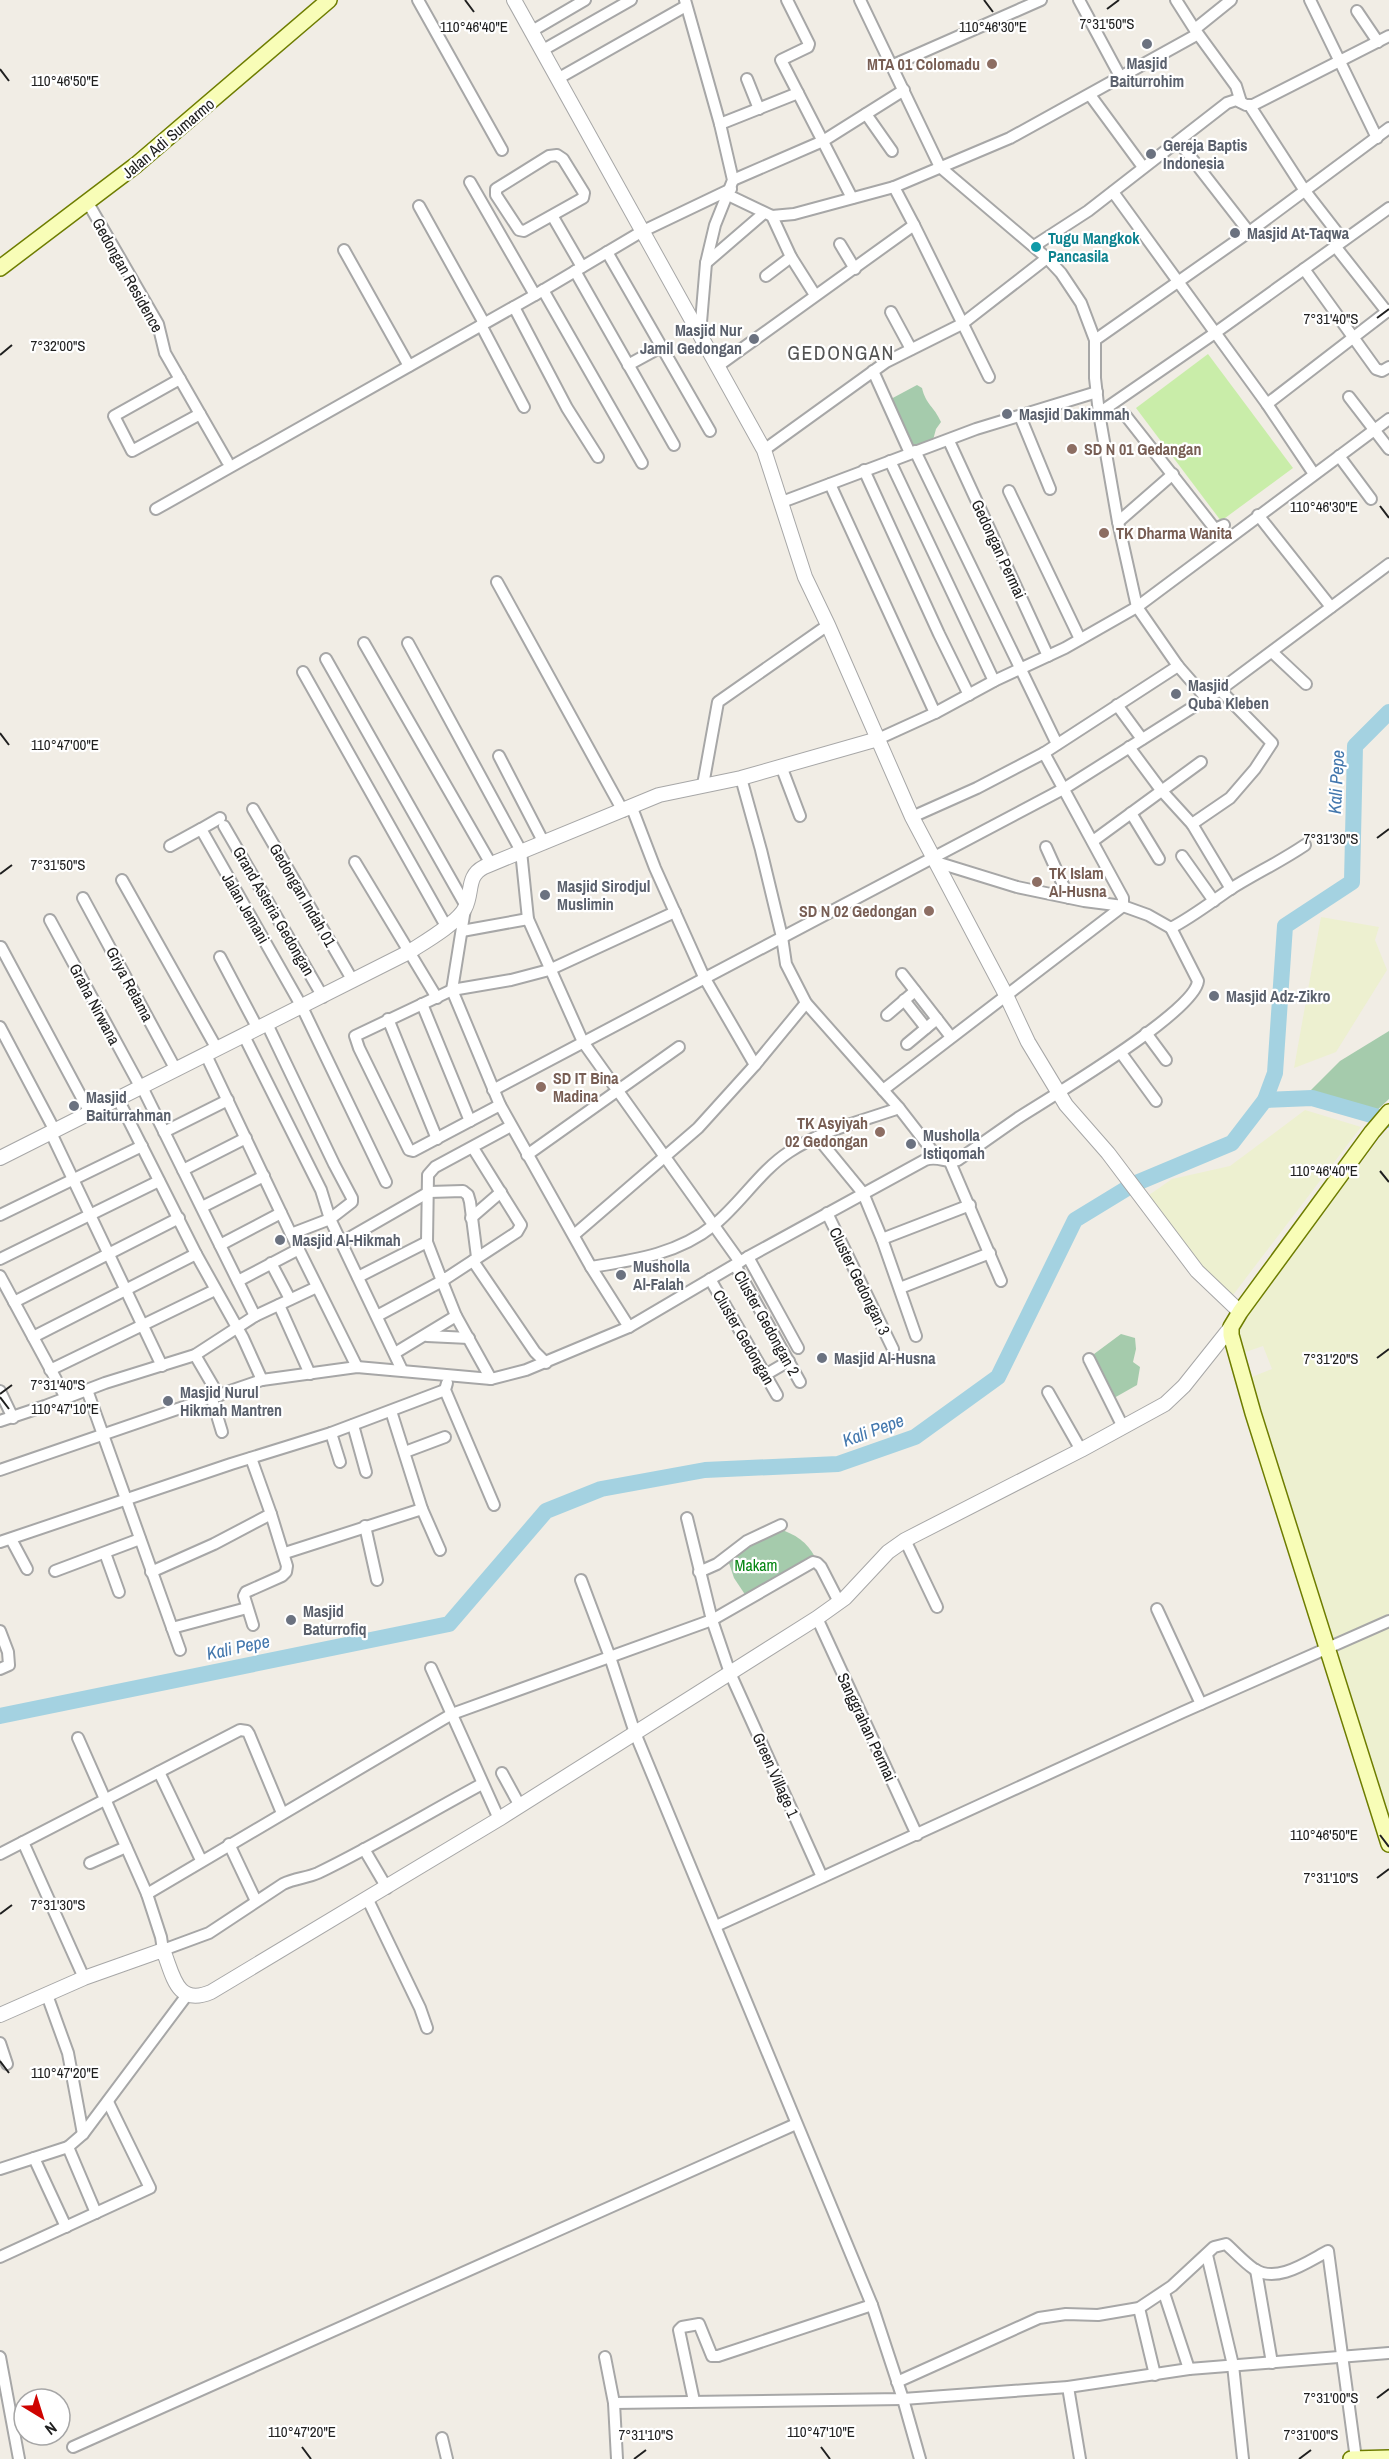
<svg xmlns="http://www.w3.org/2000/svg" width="1389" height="2459" viewBox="0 0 1389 2459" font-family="'Archivo Narrow',sans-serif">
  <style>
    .farmland { fill: #edf0d0 }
    .grass { fill: #c9eda9 }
    .cemetery { fill: #a5cbac }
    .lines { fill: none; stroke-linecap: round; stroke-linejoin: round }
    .river { stroke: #a4d2e1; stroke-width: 16 }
    .minor-casing { stroke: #a7a7a7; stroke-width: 14 }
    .tertiary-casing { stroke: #a7a7a7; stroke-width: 16 }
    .secondary-casing { stroke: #6e7d00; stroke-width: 18 }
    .minor { stroke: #fff; stroke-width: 10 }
    .tertiary { stroke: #fff; stroke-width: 14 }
    .secondary { stroke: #f8fdb7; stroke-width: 15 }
    .ticks { fill: none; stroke: #202020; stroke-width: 2 }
    .worship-dot { fill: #6b7280; stroke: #fff; stroke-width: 2 }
    .education-dot { fill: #8d6e63; stroke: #fff; stroke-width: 2 }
    .culture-dot { fill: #0f9aa8; stroke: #fff; stroke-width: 2 }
    .labels { text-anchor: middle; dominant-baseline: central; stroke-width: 4.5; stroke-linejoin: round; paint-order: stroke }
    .worship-label { font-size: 16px; font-weight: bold; fill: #5b616d; stroke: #fff; text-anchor: start }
    .education-label { font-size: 16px; font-weight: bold; fill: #785e54; stroke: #fff; text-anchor: start }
    .street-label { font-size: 16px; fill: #202020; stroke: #fff }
    .culture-label { font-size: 16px; font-weight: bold; fill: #0d838f; stroke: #fff; text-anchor: start }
    .park-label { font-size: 16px; fill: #058612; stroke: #fff }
    .water-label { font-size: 18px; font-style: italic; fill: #4377ad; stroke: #fff }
    .quarter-label { font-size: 20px; letter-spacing: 1.5px; fill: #535353; stroke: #fff }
    .ticks-label { font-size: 15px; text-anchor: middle; fill: #202020; stroke: #fff; stroke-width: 4.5; stroke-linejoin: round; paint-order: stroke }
  </style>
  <rect width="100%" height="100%" fill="#f1ede5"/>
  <g class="farmland">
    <path d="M1321,917L1379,927L1375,940L1387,970L1336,1052L1294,1068Z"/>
    <path d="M1305,1110L1361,1127L1233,1295L1189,1257L1149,1195L1172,1179L1230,1166Z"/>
    <path d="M1389,1130V1828L1249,1378L1272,1369L1263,1346L1240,1354L1232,1333L1383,1134Z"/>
  </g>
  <path class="grass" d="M1208,354L1293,468L1221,521L1136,408Z"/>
  <g class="cemetery">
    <path d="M917,385L922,388C926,405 934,406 941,422L936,429L933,440L911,449L889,400Z"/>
    <path d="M1389,1031V1099L1374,1113L1308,1093L1340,1061Z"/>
    <path d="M1121,1334L1135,1338L1136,1349L1133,1362L1140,1367L1137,1385L1114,1398L1090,1357Z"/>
    <path d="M779,1529C795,1534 807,1542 815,1557L746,1596L734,1578L728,1560L736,1551Z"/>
  </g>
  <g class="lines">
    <g class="river">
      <path d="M1265,1100L1312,1098L1389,1120"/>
      <path d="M0,1716L449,1624L546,1511L601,1489L705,1470L838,1464L915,1437L998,1377L1075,1220L1134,1184L1232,1143L1265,1100L1275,1073L1285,926L1352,882L1355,746L1389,712"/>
    </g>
    <g class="minor-casing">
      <g id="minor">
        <path d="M418,0L502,150"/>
        <path d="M685,0L720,124L733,180L715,225L706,263L700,334"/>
        <path d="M787,0L809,44L808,47L781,60L798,93"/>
        <path d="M860,0L940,167L1047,258L1061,273L1081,303L1095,340V378L1099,413L1118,522L1137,607L1178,666L1206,698"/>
        <path d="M1079,0L1121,78"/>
        <path d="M1176,0L1197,33"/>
        <path d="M1310,0L1377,138"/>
        <path d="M1357,11L1378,42"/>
        <path d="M1195,29L1231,0"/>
        <path d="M532,31L585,0"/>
        <path d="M543,50L631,0"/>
        <path d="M891,66L1041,0"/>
        <path d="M559,78L686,6"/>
        <path d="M747,79L759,109"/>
        <path d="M1090,95L1143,167"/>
        <path d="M1250,106L1305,191L1343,240"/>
        <path d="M866,114L892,151"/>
        <path d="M720,124L798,93L852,198"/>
        <path d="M1179,142L1249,232"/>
        <path d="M557,155L563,159L584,193L583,198L524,231L519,230L496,195V189L549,156Z"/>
        <path d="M733,180L823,141L904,90"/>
        <path d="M470,182L535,295"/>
        <path d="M1113,192L1267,404L1314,474"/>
        <path d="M728,195L772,216L794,214L894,187L1010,138L1198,34L1236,86L1241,102"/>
        <path d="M88,203L158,324L165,353L227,461"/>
        <path d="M419,206L484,323"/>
        <path d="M772,216L791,257L815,295"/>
        <path d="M553,217L582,267"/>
        <path d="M914,225L989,377"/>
        <path d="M840,244L855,269"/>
        <path d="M1034,246L1088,211L1227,103L1236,100L1246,105H1253L1389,36"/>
        <path d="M1335,246L1387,312"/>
        <path d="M344,250L409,366"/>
        <path d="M607,252L710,431"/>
        <path d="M706,263L764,213"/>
        <path d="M1304,269L1376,369L1382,371L1389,367"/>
        <path d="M575,271L674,445"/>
        <path d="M766,276L791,257"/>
        <path d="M543,290L642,463"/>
        <path d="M514,307L567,408L598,457"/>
        <path d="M891,312L911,349"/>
        <path d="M481,325L524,407"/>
        <path d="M1095,340L1249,232L1389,128"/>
        <path d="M628,365L661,347"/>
        <path d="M718,366L914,225L894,187"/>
        <path d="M873,371L910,453"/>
        <path d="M180,379L114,416L132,451L200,414"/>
        <path d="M1349,397L1389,449"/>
        <path d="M1267,404L1389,310"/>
        <path d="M1099,413L1215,333L1389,208"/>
        <path d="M1020,416L1050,489"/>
        <path d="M1126,416L1215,529L1224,525"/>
        <path d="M949,441L1048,656"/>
        <path d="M764,450L886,362L962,324L1047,258"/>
        <path d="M915,451L1057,744"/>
        <path d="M1339,456L1371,499"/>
        <path d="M890,461L994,681"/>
        <path d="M864,470L939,634L969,695"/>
        <path d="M830,484L935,713"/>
        <path d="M1009,491L1080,639"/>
        <path d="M782,502L976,429L1097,392"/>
        <path d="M156,509L535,295L641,232L731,189"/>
        <path d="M1258,515L1331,607"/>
        <path d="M1118,522L1173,474"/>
        <path d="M497,582L623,811"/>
        <path d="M364,643L491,864"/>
        <path d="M408,643L521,851L528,919L583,1042L740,1262"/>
        <path d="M1272,652L1306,684"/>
        <path d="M326,659L466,906"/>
        <path d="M303,672L446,926"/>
        <path d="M1117,705L1142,739"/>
        <path d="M878,739L935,713L994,681L1065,648L1137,607L1389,419"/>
        <path d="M1129,747L1161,790L1192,824L1230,798L1255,769L1272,743L1220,690"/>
        <path d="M499,756L544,843"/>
        <path d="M781,766L800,816"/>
        <path d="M741,778L761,850L782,937L786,964L806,1003L883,1090L1123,906V898L1044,753"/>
        <path d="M703,785L718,702L828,625"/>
        <path d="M632,808L655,868L704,977L755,1065"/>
        <path d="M253,809L353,981"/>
        <path d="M1131,813L1159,859"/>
        <path d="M912,817L977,788L1044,753L1178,666"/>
        <path d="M220,818L201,829L302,1007L386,1182"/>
        <path d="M1192,824L1231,889"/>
        <path d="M224,826L323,997"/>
        <path d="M1093,841L1201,762"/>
        <path d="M170,846L201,829"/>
        <path d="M1046,847L1069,898"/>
        <path d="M1182,856L1214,901"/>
        <path d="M355,862L437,998"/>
        <path d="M936,862L1017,887L1084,901L1123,906L1148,915L1171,928C1192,917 1210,903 1229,890C1254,874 1280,862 1305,845"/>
        <path d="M122,880L217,1049"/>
        <path d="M83,898L176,1070"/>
        <path d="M465,909L452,990L500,1105L591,1267L629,1327"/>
        <path d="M50,920L141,1088"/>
        <path d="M462,931L528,919"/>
        <path d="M1,947L90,1113"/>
        <path d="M220,957L258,1029"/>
        <path d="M902,974L951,1037"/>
        <path d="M904,1000L926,1028"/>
        <path d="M422,1004L470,1121"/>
        <path d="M887,1015L915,991"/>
        <path d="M388,1019L437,1139"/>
        <path d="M0,1027L55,1131"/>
        <path d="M1146,1033L1166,1060"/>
        <path d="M244,1036L321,1190L330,1219L402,1370"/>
        <path d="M907,1044L937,1019"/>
        <path d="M1121,1053L1156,1101"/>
        <path d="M206,1055L291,1234L330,1219L352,1202V1198L334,1164L267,1024"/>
        <path d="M142,1087L255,1316"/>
        <path d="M493,1090L1065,788L1220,690L1389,564"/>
        <path d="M883,1090L899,1108"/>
        <path d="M118,1099L196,1254L243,1338L262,1380"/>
        <path d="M500,1105L413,1151L409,1150L359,1048L355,1036L452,990L511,980L549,970L675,912"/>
        <path d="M164,1132L228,1100"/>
        <path d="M51,1133L162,1366"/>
        <path d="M817,1137L863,1193L882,1239L916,1336"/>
        <path d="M473,1148L521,1225L517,1232L442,1281L427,1242L428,1175L435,1167L511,1126"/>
        <path d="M527,1155L679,1047"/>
        <path d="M950,1162L1001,1281"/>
        <path d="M183,1170L246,1138"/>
        <path d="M202,1207L264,1176"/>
        <path d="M827,1213L893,1349"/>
        <path d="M0,1215L142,1146"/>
        <path d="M471,1218L501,1192"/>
        <path d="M291,1234L357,1367"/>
        <path d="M574,1235L698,1128L755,1065L806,1003"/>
        <path d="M882,1239L970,1205"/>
        <path d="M342,1242L429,1192L463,1191L468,1195L470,1202L477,1257"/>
        <path d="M220,1245L281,1213"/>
        <path d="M748,1257L798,1348"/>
        <path d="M0,1259L159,1181"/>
        <path d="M473,1261L535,1352L546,1363"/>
        <path d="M271,1263L290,1299"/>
        <path d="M735,1265L800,1382"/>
        <path d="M591,1267C635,1260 678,1254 714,1225C741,1203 760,1171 789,1152C822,1130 863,1121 899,1108L937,1157"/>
        <path d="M0,1276L66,1398"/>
        <path d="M358,1277L427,1242"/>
        <path d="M710,1279L777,1395"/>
        <path d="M238,1281L299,1249"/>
        <path d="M900,1288L990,1253"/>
        <path d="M14,1302L179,1218"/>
        <path d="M279,1305L310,1374"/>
        <path d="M377,1316L442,1281L456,1316L395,1353"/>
        <path d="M456,1316L491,1379"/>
        <path d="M427,1336L469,1338"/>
        <path d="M33,1337L196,1254"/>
        <path d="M195,1355L219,1396"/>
        <path d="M1089,1359L1123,1427"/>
        <path d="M50,1370L215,1290"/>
        <path d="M765,1375L789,1361"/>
        <path d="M447,1383L445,1390L494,1505"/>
        <path d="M87,1390L180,1650"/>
        <path d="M0,1391L13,1418"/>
        <path d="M1048,1392L1081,1450"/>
        <path d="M212,1399L222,1432"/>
        <path d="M391,1411L422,1509L440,1550"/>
        <path d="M0,1421L45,1406L105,1383L195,1355L255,1316L317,1287"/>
        <path d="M353,1425L366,1472"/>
        <path d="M331,1433L340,1462"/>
        <path d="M405,1452L445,1437"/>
        <path d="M251,1458L271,1514L287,1566L286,1572L282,1576L246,1592L244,1596L253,1625"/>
        <path d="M0,1470L262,1380L357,1367L491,1379L526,1370L629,1327L748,1257L925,1160C938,1155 947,1164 958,1160C978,1146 998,1132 1018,1118C1049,1098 1195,1012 1198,981L1171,928"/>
        <path d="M687,1518L712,1620L730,1673L822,1877"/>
        <path d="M365,1526L377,1580"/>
        <path d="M11,1539L27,1569"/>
        <path d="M905,1540L937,1607"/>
        <path d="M0,1542L231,1464L331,1433L445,1390"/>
        <path d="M105,1553L119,1592"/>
        <path d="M285,1553L422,1509"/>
        <path d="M55,1571L140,1539"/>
        <path d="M151,1572L214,1544L271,1514"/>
        <path d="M699,1572L717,1564L747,1541L781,1525"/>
        <path d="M581,1580L610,1657L635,1733L872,2305L903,2399L920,2459"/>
        <path d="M1157,1609L1201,1704"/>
        <path d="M817,1618L917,1835"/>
        <path d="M172,1628L247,1608"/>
        <path d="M0,1631L8,1652L9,1665L0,1669"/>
        <path d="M431,1668L499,1819"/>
        <path d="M78,1738L147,1894L161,1937L163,1950L209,1933L283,1884C295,1878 307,1878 318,1873C374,1846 428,1813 482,1784"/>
        <path d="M159,1772L201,1860"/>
        <path d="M502,1773L520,1806"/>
        <path d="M23,1842L84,1978"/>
        <path d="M229,1844L256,1901"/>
        <path d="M364,1849L387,1888"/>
        <path d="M0,1854L240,1730L247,1731L249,1734L282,1813"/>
        <path d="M90,1863L126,1847"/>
        <path d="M147,1894L452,1714L712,1620L813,1562L817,1563L821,1567L839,1602"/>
        <path d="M368,1900L420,2008L427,2028"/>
        <path d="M716,1926L1183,1712L1389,1621"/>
        <path d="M47,1995L68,2053L83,2134"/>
        <path d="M0,2043L7,2064"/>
        <path d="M34,2158L66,2227"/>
        <path d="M0,2169L68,2147"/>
        <path d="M96,2213L68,2147L83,2134L187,1995"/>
        <path d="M1207,2255L1233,2365L1243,2459"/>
        <path d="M0,2257L150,2188L108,2102"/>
        <path d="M1256,2270L1272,2363"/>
        <path d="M1164,2293L1189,2369"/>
        <path d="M1139,2308L1155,2375"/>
        <path d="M0,2357L19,2459"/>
        <path d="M605,2357L614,2403L617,2459"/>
        <path d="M897,2382L1039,2318L1066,2314L1098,2315L1139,2308L1172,2286L1214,2247L1226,2244C1235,2252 1244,2262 1254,2269C1277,2284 1307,2262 1328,2251L1356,2459"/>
        <path d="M1068,2387L1080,2459"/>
        <path d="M694,2401L679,2330L682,2327L699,2324L712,2356H718L872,2305"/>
        <path d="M614,2403L903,2399L1068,2387L1189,2369L1389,2353"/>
        <path d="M442,2438L447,2459"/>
        <path d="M73,2447L796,2124"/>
      </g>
    </g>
    <g class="tertiary-casing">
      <g id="tertiary">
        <path d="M514,0L764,450L805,577L828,625L912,817L1006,995L1028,1042L1066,1105L1108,1153L1197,1271L1240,1312"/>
        <path d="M0,1158L409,952C423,943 458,923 465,908C473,893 466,876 484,867L659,795L741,778L878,739"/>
        <path d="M0,2015L84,1978L163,1950C173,1974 176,2007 211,1992L499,1819L817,1618L845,1598L888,1552L905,1540L1081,1450L1165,1404L1184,1386L1231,1327"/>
      </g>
    </g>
    <g class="secondary-casing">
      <g id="secondary">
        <path d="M0,268L136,165L329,0"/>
        <path d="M1389,1112L1372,1132L1240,1312L1231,1327V1335L1253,1413L1389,1844"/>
        <path d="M1351,2459L1389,2458"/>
      </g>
    </g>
    <use href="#minor" class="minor"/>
    <use href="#tertiary" class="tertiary"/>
    <use href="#secondary" class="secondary"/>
  </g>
  <path class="ticks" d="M465,0L474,12M984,0L993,12M1107,9L1119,0M0,69L9,81M1377,318L1389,309M0,355L12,345M1380,506L1389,518M0,733L9,745M1377,838L1389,829M0,874L12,865M1380,1171L1389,1182M1377,1358L1389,1349M0,1394L12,1385M0,1397L9,1409M1380,1835L1389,1847M1377,1878L1389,1869M0,1914L12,1905M0,2061L9,2073M1377,2398L1389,2389M302,2447L311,2459M821,2447L830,2459M634,2459L646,2450M1299,2459L1311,2450"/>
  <g class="worship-dot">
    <circle cx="1147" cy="44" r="6"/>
    <circle cx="1151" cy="154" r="6"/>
    <circle cx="1235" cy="233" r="6"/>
    <circle cx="754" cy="339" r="6"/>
    <circle cx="1007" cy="414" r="6"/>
    <circle cx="1176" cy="694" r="6"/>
    <circle cx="545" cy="895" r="6"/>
    <circle cx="1214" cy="996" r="6"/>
    <circle cx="74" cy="1106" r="6"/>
    <circle cx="911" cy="1144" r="6"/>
    <circle cx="280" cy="1240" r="6"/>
    <circle cx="621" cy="1275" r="6"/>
    <circle cx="822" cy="1358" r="6"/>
    <circle cx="168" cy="1401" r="6"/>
    <circle cx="291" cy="1620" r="6"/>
  </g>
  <g class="education-dot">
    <circle cx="992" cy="64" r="6"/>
    <circle cx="1072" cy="449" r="6"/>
    <circle cx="1104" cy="533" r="6"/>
    <circle cx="1037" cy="882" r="6"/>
    <circle cx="929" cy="911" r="6"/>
    <circle cx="541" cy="1087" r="6"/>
    <circle cx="880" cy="1132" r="6"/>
  </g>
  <circle class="culture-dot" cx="1036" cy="247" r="6"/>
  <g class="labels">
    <g class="worship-label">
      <text x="1147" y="63" text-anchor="middle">Masjid<tspan x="1147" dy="18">Baiturrohim</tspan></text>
      <text x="1163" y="145">Gereja Baptis<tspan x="1163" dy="18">Indonesia</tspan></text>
      <text x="1247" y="233">Masjid At-Taqwa</text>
      <text x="742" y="330" text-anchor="end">Masjid Nur<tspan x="742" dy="18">Jamil Gedongan</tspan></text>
      <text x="1019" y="414">Masjid Dakimmah</text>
      <text x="1188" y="685">Masjid<tspan x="1188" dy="18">Quba Kleben</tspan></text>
      <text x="557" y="886">Masjid Sirodjul<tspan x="557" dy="18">Muslimin</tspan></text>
      <text x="1226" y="996">Masjid Adz-Zikro</text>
      <text x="86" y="1097">Masjid<tspan x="86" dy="18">Baiturrahman</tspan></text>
      <text x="923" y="1135">Musholla<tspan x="923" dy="18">Istiqomah</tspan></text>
      <text x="292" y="1240">Masjid Al-Hikmah</text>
      <text x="633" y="1266">Musholla<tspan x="633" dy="18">Al-Falah</tspan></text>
      <text x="834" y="1358">Masjid Al-Husna</text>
      <text x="180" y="1392">Masjid Nurul<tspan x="180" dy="18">Hikmah Mantren</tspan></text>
      <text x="303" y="1611">Masjid<tspan x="303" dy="18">Baturrofiq</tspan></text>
    </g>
    <g class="education-label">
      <text x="980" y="64" text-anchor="end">MTA 01 Colomadu</text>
      <text x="1084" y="449">SD N 01 Gedangan</text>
      <text x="1116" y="533">TK Dharma Wanita</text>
      <text x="1049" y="873">TK Islam<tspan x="1049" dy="18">Al-Husna</tspan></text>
      <text x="917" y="911" text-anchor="end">SD N 02 Gedongan</text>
      <text x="553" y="1078">SD IT Bina<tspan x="553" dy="18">Madina</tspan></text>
      <text x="868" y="1123" text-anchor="end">TK Asyiyah<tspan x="868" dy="18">02 Gedongan</tspan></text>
    </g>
    <g class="street-label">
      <text transform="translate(168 138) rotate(-40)">Jalan Adi Sumarmo</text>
      <text transform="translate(128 275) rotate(61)">Gedongan Residence</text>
      <text transform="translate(999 549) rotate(65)">Gedongan Permai</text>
      <text transform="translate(303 895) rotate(60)">Gedongan Indah 01</text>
      <text transform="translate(246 908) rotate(60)">Jalan Jemani</text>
      <text transform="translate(274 911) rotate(60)">Grand Asteria Gedongan</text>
      <text transform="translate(130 984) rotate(62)">Griya Retama</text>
      <text transform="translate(95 1004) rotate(62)">Graha Nirwana</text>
      <text transform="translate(860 1281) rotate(64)">Cluster Gedongan 3</text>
      <text transform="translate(767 1323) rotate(61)">Cluster Gedongan 2</text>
      <text transform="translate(744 1337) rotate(60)">Cluster Gedongan</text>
      <text transform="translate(867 1727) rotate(65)">Sanggrahan Permai</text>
      <text transform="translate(776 1775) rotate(66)">Green Village 1</text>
    </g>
    <g class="culture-label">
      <text x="1048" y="238">Tugu Mangkok<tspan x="1048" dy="18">Pancasila</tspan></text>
    </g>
    <g class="park-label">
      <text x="756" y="1565">Makam</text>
    </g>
    <g class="water-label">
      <text transform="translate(1336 782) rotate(-87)">Kali Pepe</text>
      <text transform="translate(873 1430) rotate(-20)">Kali Pepe</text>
      <text transform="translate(238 1647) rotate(-12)">Kali Pepe</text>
    </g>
    <g class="quarter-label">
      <text x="841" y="352">GEDONGAN</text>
    </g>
  </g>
  <g class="ticks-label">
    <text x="1107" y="29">7°31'50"S</text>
    <text x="474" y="32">110°46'40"E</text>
    <text x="993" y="32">110°46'30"E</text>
    <text x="65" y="86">110°46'50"E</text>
    <text x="1331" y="324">7°31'40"S</text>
    <text x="58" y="351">7°32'00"S</text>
    <text x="1324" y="512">110°46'30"E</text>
    <text x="65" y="750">110°47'00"E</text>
    <text x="1331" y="844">7°31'30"S</text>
    <text x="58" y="870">7°31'50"S</text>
    <text x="1324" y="1176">110°46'40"E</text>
    <text x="1331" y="1364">7°31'20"S</text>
    <text x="58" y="1390">7°31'40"S</text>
    <text x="65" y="1414">110°47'10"E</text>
    <text x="1324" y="1840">110°46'50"E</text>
    <text x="1331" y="1883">7°31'10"S</text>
    <text x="58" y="1910">7°31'30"S</text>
    <text x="65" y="2078">110°47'20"E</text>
    <text x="1331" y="2403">7°31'00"S</text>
    <text x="302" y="2437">110°47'20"E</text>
    <text x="821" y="2437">110°47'10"E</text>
    <text x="646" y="2440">7°31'10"S</text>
    <text x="1311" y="2440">7°31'00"S</text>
  </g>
  <g transform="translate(42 2417) rotate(142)"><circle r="28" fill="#ffffff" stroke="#a6a6a6" stroke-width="1.5"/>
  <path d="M0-4.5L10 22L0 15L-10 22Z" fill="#cf0300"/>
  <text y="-9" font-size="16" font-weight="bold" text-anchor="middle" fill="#202020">N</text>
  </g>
</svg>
